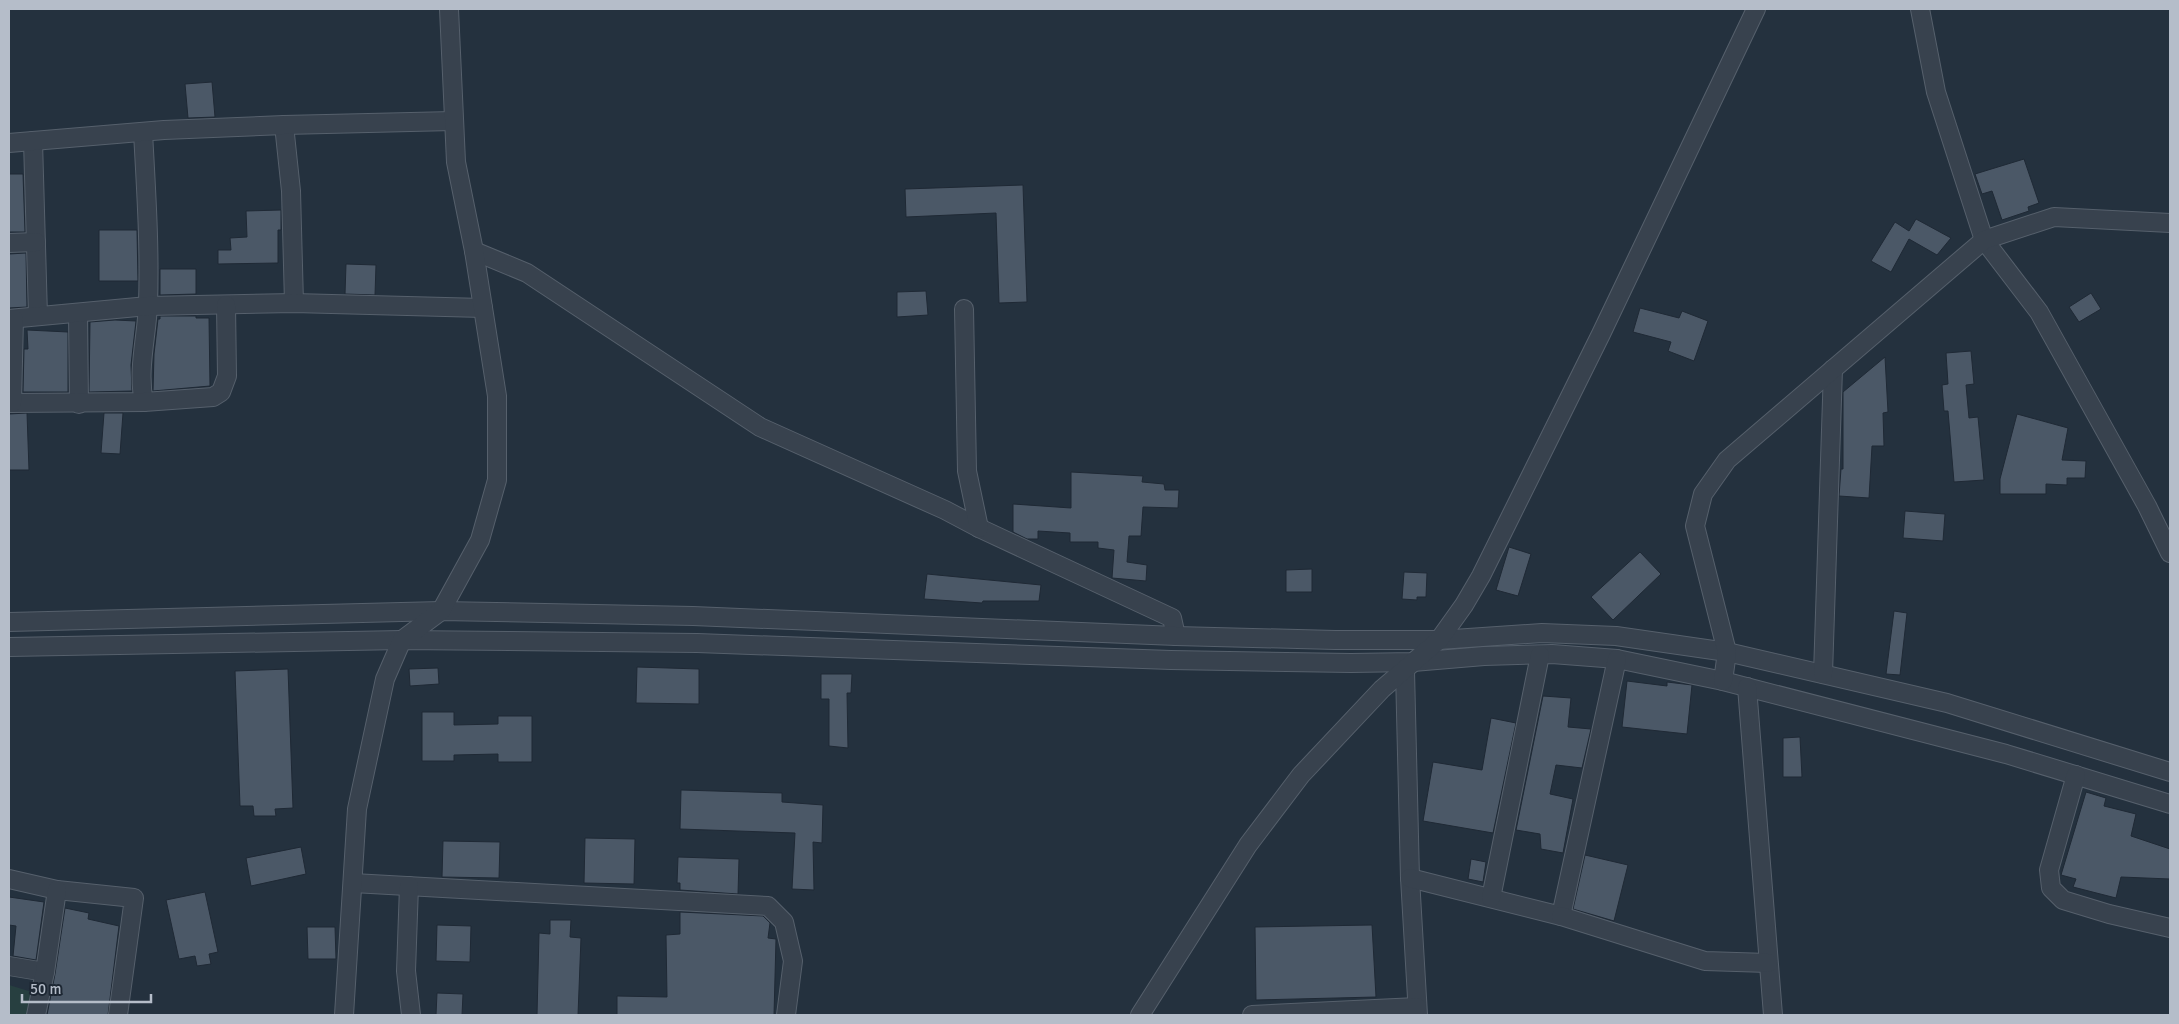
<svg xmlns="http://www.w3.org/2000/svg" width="2179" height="1024" viewBox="0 0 2179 1024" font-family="Signika,sans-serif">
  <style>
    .green { fill: #273f40 }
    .building { fill: #4b5867; stroke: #1f2935 }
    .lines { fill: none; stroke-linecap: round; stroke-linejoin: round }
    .minor-casing { stroke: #56606c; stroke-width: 20 }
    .minor { stroke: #38424e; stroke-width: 18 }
  </style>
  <rect width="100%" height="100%" fill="#24313e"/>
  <path class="green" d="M9,985L32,992L27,1015H9Z"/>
  <g class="building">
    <path d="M212,82L215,117L188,118L185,84Z"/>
    <path d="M2024,159L2039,203L2028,207L2029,211L2002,220L1992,191L1982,194L1975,174Z"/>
    <path d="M9,174H23L25,232H9Z"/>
    <path d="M1023,185L1027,302L999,303L996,213L906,217L905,189Z"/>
    <path d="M281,210V230H278V263L218,264V250H231L230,238L247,237L246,211Z"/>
    <path d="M1916,219L1951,238L1937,255L1909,239L1891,272L1871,261L1895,222L1909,231Z"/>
    <path d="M99,230H137L138,281H99Z"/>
    <path d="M26,253L27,307L9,308V254Z"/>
    <path d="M346,264L376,265L375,295L345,294Z"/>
    <path d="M160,269H196V294L160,295Z"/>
    <path d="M926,291L928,315L897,317V292Z"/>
    <path d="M2091,293L2101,309L2079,322L2069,307Z"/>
    <path d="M1640,308L1679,318L1682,311L1708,321L1694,361L1668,351L1671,342L1633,332Z"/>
    <path d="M160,316H196V318H209L210,386L153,391L154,354L158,319H160Z"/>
    <path d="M115,320L136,321L131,365L132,391L89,392L90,322Z"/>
    <path d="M27,330L68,332V392H23L24,349H28Z"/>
    <path d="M1971,351L1974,384L1966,385L1969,418L1978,417L1984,480L1954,482L1948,411H1944L1942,385L1948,384L1946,353Z"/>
    <path d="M1885,357L1888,412L1883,413L1884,446H1872L1869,498L1839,496L1841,469H1843V392Z"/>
    <path d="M27,413L29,470H9V414Z"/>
    <path d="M104,413H123L120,454L101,453Z"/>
    <path d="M2017,414L2068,428L2062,460L2086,461L2085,478H2067V485L2046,484V494H2000V479Z"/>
    <path d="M1071,472L1143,476L1142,482L1164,484L1165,490H1179L1178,508L1143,507L1141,536H1129L1127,562L1147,565L1146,581L1112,578L1114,550L1098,548V542H1070V533L1038,531V539H1027L1013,532V504L1071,508Z"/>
    <path d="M1905,511L1945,514L1943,541L1903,538Z"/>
    <path d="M1509,547L1531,554L1518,596L1496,590Z"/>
    <path d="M1640,552L1661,574L1613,620L1591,597Z"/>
    <path d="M1312,569V592H1286V570Z"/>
    <path d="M1404,572L1427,573L1426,597H1417V600L1402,599Z"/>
    <path d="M927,574L1041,585L1039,601H983L982,603L924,599Z"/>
    <path d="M1894,611L1907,613L1900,675L1886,674Z"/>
    <path d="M637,667L699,669V704L636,703Z"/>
    <path d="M438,668L439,684L410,686L409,669Z"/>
    <path d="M288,669L293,808L275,809L276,816H254L253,806H240L235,671Z"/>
    <path d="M821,674H852L851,693H847L848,748L829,746V699H821Z"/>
    <path d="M1627,681L1667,686V682L1692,685L1687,734L1622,727Z"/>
    <path d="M1543,696L1571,698L1568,727L1591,729L1582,768L1556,765L1550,794L1573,799L1563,853L1541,849L1540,834L1516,830Z"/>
    <path d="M422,712H454V725L498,724V716H532V762H498V754L454,755V761H422Z"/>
    <path d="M1491,718L1516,723L1493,833L1423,821L1433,762L1482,770Z"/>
    <path d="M1800,737L1802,777H1783V738Z"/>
    <path d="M681,790L782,793V802L823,805L822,843L813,842L814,890L792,889L795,833L680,829Z"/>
    <path d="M2086,792L2106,798L2104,806L2136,814L2131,836L2170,849V879L2121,877L2116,898L2073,887L2076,879L2061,875Z"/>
    <path d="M585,838L635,839L634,884L584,883Z"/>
    <path d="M443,841L500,842L499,878L442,877Z"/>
    <path d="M301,847L306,874L251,886L246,858Z"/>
    <path d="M1585,855L1628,865L1614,921L1573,909Z"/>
    <path d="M678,857L739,859L738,894L680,890V883H677Z"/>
    <path d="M1471,859L1486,862L1483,882L1468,879Z"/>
    <path d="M205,892L218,952L209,954L211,964L197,966L195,956L179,959L166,900Z"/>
    <path d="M9,897L44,902L36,960L13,956L16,926L9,925Z"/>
    <path d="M65,908L89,913L88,919L119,926L108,1015H47L55,974Z"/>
    <path d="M680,912L763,916L770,923L768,938L776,939L774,1015H617V996L667,997L666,935L680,934Z"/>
    <path d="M550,920H571L570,937L581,938L578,1015H537L539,933L550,934Z"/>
    <path d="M437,925L471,926L470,962L436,961Z"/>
    <path d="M1372,925L1376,997L1256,1000L1255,927Z"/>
    <path d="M307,927H335L336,959H308Z"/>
    <path d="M437,993L463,994L462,1015H436Z"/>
  </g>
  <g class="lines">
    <g class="minor-casing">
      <g id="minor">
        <path d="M1920,9L1936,92L1984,240L2039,312L2147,506L2170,553"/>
        <path d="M284,125L291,191L294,303"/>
        <path d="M143,132C146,189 150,246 148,304C147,336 137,370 144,402"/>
        <path d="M33,141L38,316"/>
        <path d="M9,143L164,130L284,125L453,121"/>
        <path d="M9,243L36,242"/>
        <path d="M474,251L527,273L760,427L945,510L979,528L1172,618L1176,636"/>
        <path d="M964,309L967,471L979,528"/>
        <path d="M78,314L79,404"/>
        <path d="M9,319L148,306L294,303L483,308"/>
        <path d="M9,403L144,402L213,397L221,392L227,376L226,305"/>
        <path d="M12,403L14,319"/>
        <path d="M9,622L441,611L693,616L1176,636L1335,640H1439L1542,633L1616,636L1727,652L1947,703L2170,772"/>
        <path d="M9,647L402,640L697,643L1171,660L1351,663L1413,662L1484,656L1552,654L1617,659L1723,681L2006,754L2170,804"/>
        <path d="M1405,671L1410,878L1418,1015"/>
        <path d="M1823,674L1833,369"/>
        <path d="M1723,681L1727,652L1695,526L1703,494L1727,460L1984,240L2054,217L2170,223"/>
        <path d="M1747,687L1773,1015"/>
        <path d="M2076,775L2049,870L2051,888L2063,900L2109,914L2170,928"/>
        <path d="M1410,878L1561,916L1617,659"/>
        <path d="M9,879L57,890L134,898L118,1015"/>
        <path d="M353,883L768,906L784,922L793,961L786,1015"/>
        <path d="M409,886L406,971L411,1015"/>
        <path d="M1491,898L1540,655"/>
        <path d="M1561,916L1705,961L1768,963"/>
        <path d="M9,966L45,972"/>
        <path d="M36,1015L45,972L57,890"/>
        <path d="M344,1015L357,809L385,679L402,640L441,611L480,540L497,480V396L474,251L456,162L449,9"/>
        <path d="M1140,1015L1248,845L1301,775L1382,689L1439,640L1464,605L1481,576L1601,334L1756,9"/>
        <path d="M1252,1015L1417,1007"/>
      </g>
    </g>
    <use href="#minor" class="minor"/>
  </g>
  <rect width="2179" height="1024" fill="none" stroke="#b5bdc9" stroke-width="20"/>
  <path d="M22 994v8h129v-8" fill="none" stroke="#b5bdc9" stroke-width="2.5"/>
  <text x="30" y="994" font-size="15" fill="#b5bdc9" stroke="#1d2733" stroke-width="4" paint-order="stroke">50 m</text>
</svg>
